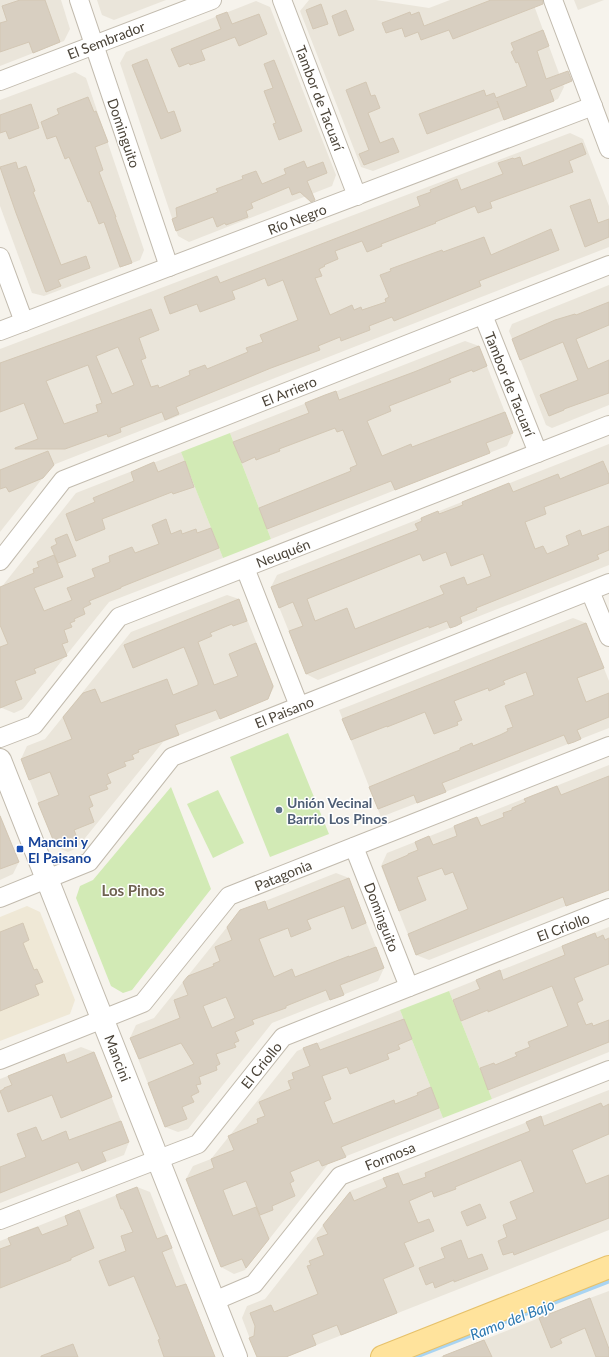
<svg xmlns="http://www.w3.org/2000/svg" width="609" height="1357" viewBox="0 0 609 1357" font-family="Lato,sans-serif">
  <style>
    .residential { fill: #eae5da }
    .education { fill: #efe8d6 }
    .green { fill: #d2eab5 }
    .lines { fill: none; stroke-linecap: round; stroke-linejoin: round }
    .stream { stroke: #a9d4f2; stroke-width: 4.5 }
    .building { fill: #d8cfc1; stroke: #d3c7b4; fill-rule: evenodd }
    .minor-casing { stroke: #c2bbae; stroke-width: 20 }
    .tertiary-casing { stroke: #c2bbae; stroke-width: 24 }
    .primary-casing { stroke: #e6c16a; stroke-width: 24 }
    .minor { stroke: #fff; stroke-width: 18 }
    .tertiary { stroke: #fff; stroke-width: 22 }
    .primary { stroke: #ffe39c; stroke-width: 22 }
    .service-dot { fill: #5c6f8a; stroke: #fff; stroke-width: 1.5 }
    .transit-dot { fill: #1a4fb4; stroke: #fff; stroke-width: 1.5 }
    .labels { text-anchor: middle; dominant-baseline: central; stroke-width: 3; stroke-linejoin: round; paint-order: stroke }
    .street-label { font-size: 14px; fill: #4b4439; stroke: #fff }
    .service-label { font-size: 14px; font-weight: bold; fill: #4e5e75; stroke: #fff; text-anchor: start }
    .transit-label { font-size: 14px; font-weight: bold; fill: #164399; stroke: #fff; text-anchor: start }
    .neighbourhood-label { font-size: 15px; font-weight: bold; fill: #6e6250; stroke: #fff }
    .water-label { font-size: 15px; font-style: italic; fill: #2e7ab2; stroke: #fff }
  </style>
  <rect width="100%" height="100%" fill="#f6f3ec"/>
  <g class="residential">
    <path d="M0,0H61L70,29L64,41L0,66Z"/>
    <path d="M97,0H166L114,20L102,15Z"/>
    <path d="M309,0H376L429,8L450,0H532L564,87L558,99L373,171L361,167L300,11Z"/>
    <path d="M574,0H604L578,10Z"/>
    <path d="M256,1L270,7L336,175L332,186L189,242L178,236L120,63L126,52Z"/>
    <path d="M75,72L86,78L144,250L140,260L44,296L32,293L0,206V100Z"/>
    <path d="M570,133L583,139L609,206V247L53,465L0,532V349Z"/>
    <path d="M609,285V405L552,428L546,425L509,331L512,324Z"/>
    <path d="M465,341L479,346L513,433L507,446L271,539L230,433Z"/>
    <path d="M609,444V565L318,680L306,674L271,587L277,575Z"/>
    <path d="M181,452L223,558L109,602L23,709L14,713L2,708L0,704V589L76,493Z"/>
    <path d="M227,595L239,599L274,687L268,699L163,742L77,848L68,852L56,847L21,759L27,746L45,739L131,632Z"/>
    <path d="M573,618L586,623L609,681V728L381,817L339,710Z"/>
    <path d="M609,765V889L429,960L416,955L381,866L387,853Z"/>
    <path d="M0,814L19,862L13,874L0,880Z"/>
    <path d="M336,873L349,878L384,968L378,981L272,1023L188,1129L178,1132L165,1127L130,1038L136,1025L154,1018L240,911Z"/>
    <path d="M609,927V1052L492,1099L449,991Z"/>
    <path d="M400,1010L443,1118L329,1163L245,1270L234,1274L221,1267L186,1179L193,1166L211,1159L297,1051Z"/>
    <path d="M81,1047L94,1052L129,1142L124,1155L0,1203V1079Z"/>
    <path d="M609,1090V1230L286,1357H257L242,1318L247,1306L265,1299L350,1191Z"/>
    <path d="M137,1187L150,1192L215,1357H0V1241Z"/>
    <path d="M609,1291V1357H440L590,1298Z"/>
  </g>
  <path class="education" d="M27,906L40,912L75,1000L70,1014L0,1041V917Z"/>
  <g class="green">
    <path d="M230,433L271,539L223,558L181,452Z"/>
    <path d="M288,733L329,834L270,857L230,757Z"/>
    <path d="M171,787L211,889L132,990L123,993L111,986L76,898L80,886L93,880Z"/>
    <path d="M218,790L244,843L213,858L187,804Z"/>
    <path d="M449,991L492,1099L443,1118L400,1010Z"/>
  </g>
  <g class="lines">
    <path class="stream" d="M415,1357L609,1281"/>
  </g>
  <g class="building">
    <path d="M20,0H45L60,42L33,53L29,42L0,52V23L7,21L2,6Z"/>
    <path d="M491,0H543V4L453,39L449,30L421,40L418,32L405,37L402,28L386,33L382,23L410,12L411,15L419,12L424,26Z"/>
    <path d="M321,4L328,24L313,29L306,10Z"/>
    <path d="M346,10L354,30L339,36L332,16Z"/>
    <path d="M227,12L232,24L259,14L267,34L239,46L235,37L201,50L205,60L190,65L189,63L179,67L171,49L221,29L216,16Z"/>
    <path d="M543,30L549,46L537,51L546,79L568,71L572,81L550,90L554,101L504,120L497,101L499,107L427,134L419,114L484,90L486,96L494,93L496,98L527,86L518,62L516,63L511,52L514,50L511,43Z"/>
    <path d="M147,59L168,113L174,111L181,131L161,139L132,65Z"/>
    <path d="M274,60L302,131L279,140L273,124L276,123L264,91L273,88L264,64Z"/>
    <path d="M366,82L371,96L375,95L380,108L368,113L380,143L393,138L399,152L364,165L359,154L369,150L346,90Z"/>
    <path d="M88,97L94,112L96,111L108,142L95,147L103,170L99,172L116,217H115L132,263L120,267L104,222L99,224L90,201L88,202L69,157L65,159L56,136L47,139L41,122L59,114L57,109Z"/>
    <path d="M31,104L39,128L9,139L6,131L0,133V115Z"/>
    <path d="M582,143L586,154L569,161L573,172L490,202L492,208L478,213L475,206L435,222L436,223L381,244L382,246L367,252L362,241L335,251L338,259L324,265L325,266L319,269L322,276L315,278L330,315L352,305L354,310L361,307L362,310L386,302L385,299L389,297L380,275L391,271L390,269L442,250L443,252L484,237L491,255L551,229L559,250L479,281L481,286L394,321L392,317L369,326L370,330L341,341L340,337L318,346L320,350L271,368L176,407L179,414L165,420L162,412L120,428L121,432L108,437L107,434L65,449H15V448L38,439L24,403L0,412V363L151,309L159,330L139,338L146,358L141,360L151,387L158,385L159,388L190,375L189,371L205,365L207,369L248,352L246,348L263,342L260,335L298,320L283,280L268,286L265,278L248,285L232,291L235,299L200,312L197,304L170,314L164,297L217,276L220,283L420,206L417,197L431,192L430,190L457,179L461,190L503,174L498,163L513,158L514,159L520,157L523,166ZM118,347L134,385L112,394L96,356ZM88,365L102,403L96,405L98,412L64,424L46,381Z"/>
    <path d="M304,161L307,168L323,162L327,173L307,181L315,200L311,202L300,192L292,195L289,187L251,203L253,208L246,211L248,217L226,225L225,223L217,227L213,217L176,231L172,219L177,217L176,208L218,192L216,189L243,179L242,176L256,171L262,184L286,174L284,169Z"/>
    <path d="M16,162L18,169L26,166L35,191L33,192L61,265L86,256L90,268L58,280L61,286L46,292L16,213L0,167Z"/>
    <path d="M590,199L598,223L609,219V237L585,247L570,206Z"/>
    <path d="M609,302V325L576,339L588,369L609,360V393L564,409V410L549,416L540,395L578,380L563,342L520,360L512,339L555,320L575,314L576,315Z"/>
    <path d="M479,346L487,366L473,372L472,370L449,379L451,382L389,406L391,411L367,421L382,456L411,444L412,447L505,412L513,433L486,443L490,453L395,490L391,481L267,529L259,508L351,471L350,468L357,465L343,430L337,432L335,428L279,449L280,451L256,460L255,457L242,463L233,442L309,413L305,403L325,395L336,391L339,400L414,372Z"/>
    <path d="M48,451L54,465L43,478L9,492L6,487L0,489V470Z"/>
    <path d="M185,461L194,487L173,494L172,492L102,519L105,529L76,541L66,514L95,502L93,498L134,481L131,472L154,462L158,472Z"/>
    <path d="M603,461L609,475V483L544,507L546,514L525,522L535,549L543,546L547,554L569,545L566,536L580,530L582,536L609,526V550L597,555L599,559L476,608L477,610L460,617L462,623L456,626L450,628L447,621L429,628V626L306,674L289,631L303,626L293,602L279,608L271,587L418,530L415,524L422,521L421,518L438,511L439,514L463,505L462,502L509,483L513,492L558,474L560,479ZM446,552L451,566L483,554L491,576L467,585L464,577L440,586L444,594L355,629L347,608L315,621L307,599L420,554L423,561Z"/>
    <path d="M166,519L171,534L181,530L182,534L196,529L197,533L211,528L219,548L121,587V588L89,601L91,604L83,608L85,614L74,619L75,621L70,623L72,627L64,630L68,642L62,644L67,656L34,669L36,673L15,681L22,699L0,708V647L8,644L0,625V587L34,573L33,569L39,567L37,562L54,555L63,577L34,588L44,611L72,600L67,588L95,577L92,569L110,562L109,556L132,547L135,553L159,544L152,525Z"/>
    <path d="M67,534L76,556L58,563L51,547L57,544L55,539Z"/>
    <path d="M239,599L247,621L233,626L232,624L210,633L212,636L198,642L214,685L238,676L229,654L256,643L273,686L268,699L220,719L216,710L175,725L179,735L138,750L139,752L132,755L134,759L124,762L126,766L107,774L111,783L106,785L108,789L89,796L93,806L89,808L94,822L74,830L77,838L56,847L38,803L59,795L50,772L29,780L21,759L72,739L63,717L83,693L95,689L101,703L167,679L173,695L198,685V682L184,647L133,668L124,645Z"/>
    <path d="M586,623L604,668L577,678L586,702L609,693V717L577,730L581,739L574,742L568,744L564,735L442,783L446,792L417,803L414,795L378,809L369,787L452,753L460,750V748L472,743L473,746L500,735L508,731L507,729L513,727L505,706L534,695L526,672L503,681L505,684L489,691L488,688L454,701L462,720L457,722L458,725L434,734L425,712L387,727V726L351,740L342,719Z"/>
    <path d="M609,776V890L566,906L563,897L416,955L408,934L468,909L453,872L445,875L442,868L417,877L426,900L399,911L382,866L408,855V854L418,850L415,842L429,836L433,845L457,836L454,826L477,817L481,826L504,817L503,813L512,810V808L526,802L524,799L557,786L561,795Z"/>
    <path d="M0,816L19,862L0,869Z"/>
    <path d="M349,878L366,923L352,929L344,906L307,920L311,929L291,937L288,928L259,939L269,965L274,977L292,969L295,977L349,956V957L376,947L384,968L340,985L344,995L330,1000L326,990L286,1006V1008L252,1020L254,1024L235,1032L239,1041L234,1043L236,1047L216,1054L220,1064L216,1066L217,1070L199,1077L201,1084L196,1085L199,1092L191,1096L194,1102L182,1107L187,1119L165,1127L148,1083L194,1064L181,1043L139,1059L130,1038L180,1018L174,1000L188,995L183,982L188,976L214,966L213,964L220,961L215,947L232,940L227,927L240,910L265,901L268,910ZM226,997L235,1018L212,1028L203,1006Z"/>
    <path d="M23,923L29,940L23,943L34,970L37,969L43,982L35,985L39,995L0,1011V932Z"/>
    <path d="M595,933L597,938L603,935L605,940L609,938V964L574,978L583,1000L577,1003L586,1025L592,1023L593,1026L609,1020V1042L488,1090L480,1068L494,1063L495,1065L517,1056L515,1053L530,1047L528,1042L568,1026L552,986L488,1012V1010L461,1021L453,1000L480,989L476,980L500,970L503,980L565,955L562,946Z"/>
    <path d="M404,1019L412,1039L398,1045L400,1049L387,1054L389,1059L350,1074L347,1067L322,1076L331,1099L324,1102L333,1124L394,1100L395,1104L418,1095L417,1093L431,1087L439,1108L341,1147L346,1157L322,1166L319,1160L290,1172L294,1181L290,1183L295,1196L272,1206L273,1210L260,1215L246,1181L223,1190L233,1216L256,1207L269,1239L246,1268L242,1259L221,1267L186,1179L214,1168L211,1159L234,1150L228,1136L258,1123L257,1119L265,1116L259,1102L291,1089L288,1081L294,1079L292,1073L310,1066L303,1048L317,1043L320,1050Z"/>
    <path d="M94,1052L112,1097L61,1118L52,1095L8,1112L0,1091L4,1089V1088L12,1085L8,1076L64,1054L67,1063Z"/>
    <path d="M601,1103L603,1107L609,1104V1134L572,1150L586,1184L609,1175V1218L514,1255L513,1252L503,1255L498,1241L507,1237L503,1225L517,1219L510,1202L534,1192L521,1160L455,1187L456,1189L434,1197L432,1191L409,1201L418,1223L429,1219L434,1231L404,1243L414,1266L383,1279L397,1313L341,1335L337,1325L312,1335L316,1345L286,1357H257L249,1338L254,1336L255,1326L250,1313L271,1305L274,1312L318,1294L307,1266L311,1265L309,1261L324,1255L317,1238L328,1234L323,1225L350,1192L354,1201L387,1187L383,1178L398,1173L403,1185L426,1177L425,1173L530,1131L526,1122L541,1116L544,1126Z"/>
    <path d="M121,1121L129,1142L102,1152L106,1161L82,1171L78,1162L0,1193V1167L26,1157L17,1134L36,1127L42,1141L66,1131L69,1140Z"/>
    <path d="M137,1187L157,1239L167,1235L172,1248L162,1252L176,1287L186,1284L215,1357H164L158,1340L160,1339L134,1276L109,1286L99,1261L126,1251L121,1236L133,1232L123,1209H121L116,1195Z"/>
    <path d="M480,1204L486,1218L467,1226L461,1212Z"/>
    <path d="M79,1210L94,1248L71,1258V1260L0,1288V1249L11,1245L8,1238L38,1227L42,1235L68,1225L65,1216Z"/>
    <path d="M461,1240L468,1259L482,1254L488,1269L454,1282V1280L435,1288L433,1282L426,1285L419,1268L445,1258L441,1248Z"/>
    <path d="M590,1298L609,1349V1357H596L585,1328L560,1339L562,1343L551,1348L539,1318Z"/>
    <path d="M484,1340L492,1357H443V1356Z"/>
    <path d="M73,1344L78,1357H41V1356Z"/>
  </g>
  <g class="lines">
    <g class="minor-casing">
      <g id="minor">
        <path d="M79,0L169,267"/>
        <path d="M282,0L357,196"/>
        <path d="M553,0L609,149"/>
        <path d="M0,81L212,0"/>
        <path d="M0,257L24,322"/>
        <path d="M483,315L538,453"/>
        <path d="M0,331L593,106"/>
        <path d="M0,561L63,480L609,265"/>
        <path d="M245,568L299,706"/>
        <path d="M590,591L609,637"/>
        <path d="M0,738L34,725L119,617L609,425"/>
        <path d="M354,847L409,987"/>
        <path d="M0,898L89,862L172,757L609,583"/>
        <path d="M0,1060L143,1003L229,896L609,746"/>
        <path d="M0,1220L198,1144L283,1037L609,908"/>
        <path d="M214,1301L254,1284L340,1176L609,1070"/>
      </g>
    </g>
    <g class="tertiary-casing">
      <path id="tertiary" d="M0,760L236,1357"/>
    </g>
    <g class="primary-casing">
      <path id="primary" d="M382,1357L609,1267"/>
    </g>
    <use href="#minor" class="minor"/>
    <use href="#tertiary" class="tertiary"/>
    <use href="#primary" class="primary"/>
  </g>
  <circle class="service-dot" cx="279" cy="810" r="4"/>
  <rect class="transit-dot" x="16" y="845" width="8" height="8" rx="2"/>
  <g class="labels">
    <g class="street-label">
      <text transform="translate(106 40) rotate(-21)">El Sembrador</text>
      <text transform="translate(320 98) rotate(69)">Tambor de Tacuarí</text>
      <text transform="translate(124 133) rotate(71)">Dominguito</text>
      <text transform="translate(297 219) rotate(-21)">Río Negro</text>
      <text transform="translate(510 384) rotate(68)">Tambor de Tacuarí</text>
      <text transform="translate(289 391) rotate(-22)">El Arriero</text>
      <text transform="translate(283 553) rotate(-21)">Neuquén</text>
      <text transform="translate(284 712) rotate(-22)">El Paisano</text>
      <text transform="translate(283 875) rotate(-22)">Patagonia</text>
      <text transform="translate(382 917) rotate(69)">Dominguito</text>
      <text transform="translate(563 927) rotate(-21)">El Criollo</text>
      <text transform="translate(118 1058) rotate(69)">Mancini</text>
      <text transform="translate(261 1065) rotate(-51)">El Criollo</text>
      <text transform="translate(390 1156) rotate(-22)">Formosa</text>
    </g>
    <g class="service-label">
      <text x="287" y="802">Unión Vecinal<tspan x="287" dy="16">Barrio Los Pinos</tspan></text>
    </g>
    <g class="transit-label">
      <text x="28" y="841">Mancini y<tspan x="28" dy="16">El Paisano</tspan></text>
    </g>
    <g class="neighbourhood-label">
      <text x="133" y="890">Los Pinos</text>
    </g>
    <g class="water-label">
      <text transform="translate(512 1319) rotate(-21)">Ramo del Bajo</text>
    </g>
  </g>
</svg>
